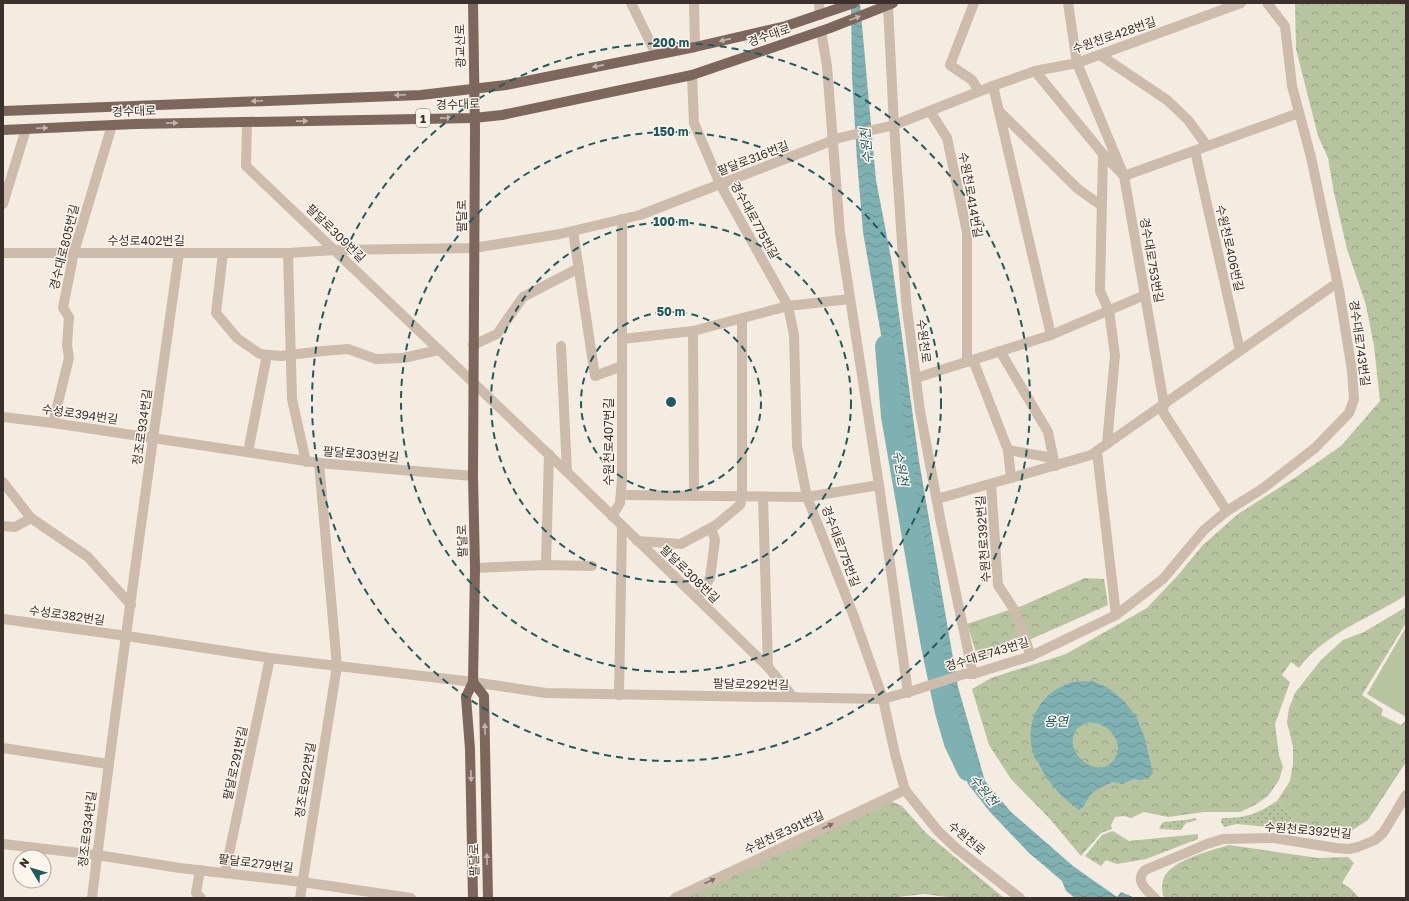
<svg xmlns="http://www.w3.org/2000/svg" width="1409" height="901" viewBox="0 0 1409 901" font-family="'Golos Text','Noto Sans KR',sans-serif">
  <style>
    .grass { fill: url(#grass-dots) }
    .forest { fill: url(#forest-crowns) }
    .garden { fill: #b8c4a0 }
    .water { fill: url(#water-waves); fill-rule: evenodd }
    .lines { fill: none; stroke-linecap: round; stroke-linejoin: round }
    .river { stroke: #7fb0b2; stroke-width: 22 }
    .minor { stroke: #cdbbac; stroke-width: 10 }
    .major { stroke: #7d675c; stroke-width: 10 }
    .oneway { fill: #c2b5ac }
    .oneway2 { fill: #7d6f65 }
    .ring { fill: none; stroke: #1f5a5e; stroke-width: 2; stroke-dasharray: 7 5 }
    .labels { text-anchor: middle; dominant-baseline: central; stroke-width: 3; stroke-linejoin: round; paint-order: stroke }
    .shield { fill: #fbf5ee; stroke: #756b66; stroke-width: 1 }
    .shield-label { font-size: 11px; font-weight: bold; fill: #3b302b }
    .street-label { font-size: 12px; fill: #3b302b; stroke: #fbf5ee }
    .water-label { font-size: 13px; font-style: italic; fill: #1f5a5e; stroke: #fbf5ee }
    .centre { fill: #1f5a5e; stroke: #fbf5ee; stroke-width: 2 }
    .ring-label { font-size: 12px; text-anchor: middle; font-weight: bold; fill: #1f5a5e; stroke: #fbf5ee; stroke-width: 3; stroke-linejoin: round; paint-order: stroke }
  </style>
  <defs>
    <pattern id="grass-dots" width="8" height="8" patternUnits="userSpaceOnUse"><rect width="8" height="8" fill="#b8c4a0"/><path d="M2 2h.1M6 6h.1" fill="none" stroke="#97a083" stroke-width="1.8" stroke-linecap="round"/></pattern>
    <pattern id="forest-crowns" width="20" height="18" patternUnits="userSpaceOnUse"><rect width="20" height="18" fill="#b8c4a0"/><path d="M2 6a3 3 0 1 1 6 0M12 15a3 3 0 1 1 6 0" fill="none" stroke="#97a083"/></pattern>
    <pattern id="water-waves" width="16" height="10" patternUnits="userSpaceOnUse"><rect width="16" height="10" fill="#7fb0b2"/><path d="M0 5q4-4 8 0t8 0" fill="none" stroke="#699091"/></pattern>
  </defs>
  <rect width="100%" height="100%" fill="#f4ebe1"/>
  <g class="grass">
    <path d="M1277,801L1303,830L1237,824L1224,827L1221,822L1222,818C1246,818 1257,814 1277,801Z"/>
    <path d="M1195,818L1197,820L1186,823L1181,830L1159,829L1162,823C1172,820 1185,821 1195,818Z"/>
  </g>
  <g class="forest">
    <path d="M1295,3H1406V595C1369,619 1326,632 1299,668L1291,662L1282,675L1290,682L1275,724L1279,755L1283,767L1279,780L1268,796L1255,805L1240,812H1204L1168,817L1144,812L1131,818L1124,816L1115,817L1111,825L1112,829L1101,833L1081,856L1050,819L1011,779L989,745L972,689L991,678L1066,654L1147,608L1179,574L1202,546L1238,514L1296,477L1341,446L1380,401L1374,346L1366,305L1347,249L1334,193L1328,158L1318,136L1296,49Z"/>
    <path d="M1085,578L1104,579L1108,605L979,662L967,624L1024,605Z"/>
    <path d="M1406,607V623L1362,695L1383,709L1381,715L1401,725L1406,721V762L1368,820L1348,833H1321L1303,830L1277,801L1290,781L1293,764V747L1287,722L1289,708L1295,693L1321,660L1343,640L1364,632Z"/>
    <path d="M891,801L902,806L926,833L1004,898H955L924,894L889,898H684Z"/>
    <path d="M1113,831L1129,841L1198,834V839L1146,859L1117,864L1106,860L1101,866L1085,856L1102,835Z"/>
    <path d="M1229,845L1318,858L1348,857L1354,863L1342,883L1351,889L1359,898H1166L1163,896C1162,888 1161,881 1166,874C1177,859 1212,850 1229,845Z"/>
  </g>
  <path class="garden" d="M1406,627V717L1367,694Z"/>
  <g class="water">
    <path d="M851,3H860L876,180L892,263L919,461L958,687L985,781L1011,812L1073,866L1117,897L1121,892L1135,898H1075L1066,891L1062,881L1028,852L990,812L968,784L957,753L930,614L863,232L857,160L852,77Z"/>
    <path d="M1092,681L1107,687L1123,700L1136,716L1144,736L1153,773L1148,778L1140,780L1133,779L1122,784L1113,782L1101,787L1091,794L1083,807L1079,810C1061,797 1048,783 1039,764C1037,761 1034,757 1033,753C1024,721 1041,691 1073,682C1079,681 1086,681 1092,681ZM1087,722C1092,723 1098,723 1102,725C1114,731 1123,746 1115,758C1100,784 1059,751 1077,729C1079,726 1084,724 1087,722Z"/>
  </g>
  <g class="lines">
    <path class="river" d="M886,346L892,416L932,646L946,712L955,743L968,770"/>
    <g class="minor">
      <path d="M631,3L656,54"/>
      <path d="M694,3L695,47"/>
      <path d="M819,3L820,15"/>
      <path d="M974,3L950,65L972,80L979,91"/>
      <path d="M1068,3L1077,63L1124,176L1164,404L1163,412L1227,511"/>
      <path d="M888,6L894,125L906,301L920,411L941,523L973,674"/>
      <path d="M821,31L827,66L840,233L879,485L908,693"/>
      <path d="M1100,55L1167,100L1188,120L1207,146"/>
      <path d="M1035,71L1103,154L1124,176L1299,113"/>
      <path d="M692,75L694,123L720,184L788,306L794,335L797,446L807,497L853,614L883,699L895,754L905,790L938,831L957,849L1020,898"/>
      <path d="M993,86L1051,335"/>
      <path d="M930,111L947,138L967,232V362"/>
      <path d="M1000,112L1078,189L1102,206"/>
      <path d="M247,122L246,166L567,472L768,667L793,697"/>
      <path d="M1195,151L1240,351"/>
      <path d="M1103,154L1100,291L1109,311L1115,355L1107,444"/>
      <path d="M3,204L26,129"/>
      <path d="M573,231L595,376L622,366"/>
      <path d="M3,253H288L335,250L474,248L560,234L640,215L839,138L894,125L993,86L1035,71L1077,63L1241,3"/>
      <path d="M223,253L216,313L237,338L260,354L281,356L323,351L348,349L376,359L403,358L439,350"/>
      <path d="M288,253L292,399L306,462"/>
      <path d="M693,331L694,496"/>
      <path d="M622,339L693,331L788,306L850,299"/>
      <path d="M473,345L497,334L523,297L579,268"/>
      <path d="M561,346L567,472"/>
      <path d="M1000,351L1048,432L1055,466"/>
      <path d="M973,360L1008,450L1011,478"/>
      <path d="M916,378L1051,335L1145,295"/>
      <path d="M3,417L53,423L319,463L473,476"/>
      <path d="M53,423L69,358L67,345L69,317L63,308L74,252L112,125"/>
      <path d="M1008,450L1053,458"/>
      <path d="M248,452L267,355"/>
      <path d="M1097,452L1116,615"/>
      <path d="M3,482L31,518L88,557L131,605"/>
      <path d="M991,484L998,585L1015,611L1031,656"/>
      <path d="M621,495L807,497L879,485"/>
      <path d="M763,497L768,667"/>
      <path d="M937,499L1091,455L1337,283"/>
      <path d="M612,516L620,503L622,479V219"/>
      <path d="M3,526L15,527L31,518"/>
      <path d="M637,541L681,544L716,525L740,505L742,497V318"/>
      <path d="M546,565L549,454"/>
      <path d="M475,568L546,565L592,566"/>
      <path d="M697,598L710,578L715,540L711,528"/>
      <path d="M3,619L127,636L270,658L473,682L546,693L883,699L915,690L964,674H973L1031,656L1116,615L1163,579L1204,530L1227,511L1262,489L1315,448L1349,413L1354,399L1352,371L1339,290L1311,157L1292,86L1285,26L1267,3"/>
      <path d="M619,695L622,526"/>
      <path d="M3,748L108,764"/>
      <path d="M3,844L97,855L180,868L302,882L411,898"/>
      <path d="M200,870L196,893L201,898"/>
      <path d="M225,873L270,658"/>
      <path d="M92,898C118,683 149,468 179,253"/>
      <path d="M300,898L337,666L319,463"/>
      <path d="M675,898L905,790"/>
      <path d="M1155,898C1147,890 1134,881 1145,870L1207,844L1223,839L1274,838L1336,848L1349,849L1358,847L1375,840L1383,833L1406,795"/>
    </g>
    <g class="major">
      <path d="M473,3L475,131L473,476L475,568L473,682L466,697L470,749L473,898"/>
      <path d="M3,111L421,95L506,85L695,47L786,26L854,3"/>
      <path d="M3,130L135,124L474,118L502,115L692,75L830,28L893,3"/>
      <path d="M473,682L484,696L488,898"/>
    </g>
  </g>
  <defs><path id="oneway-solid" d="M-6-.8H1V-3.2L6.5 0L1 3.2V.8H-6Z"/></defs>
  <g class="oneway">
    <use href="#oneway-solid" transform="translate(855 18) rotate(-21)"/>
    <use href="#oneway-solid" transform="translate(725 40) rotate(167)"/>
    <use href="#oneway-solid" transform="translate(598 66) rotate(169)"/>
    <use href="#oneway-solid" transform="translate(400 95) rotate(178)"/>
    <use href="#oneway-solid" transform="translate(257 101) rotate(178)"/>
    <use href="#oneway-solid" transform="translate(446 118) rotate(-1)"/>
    <use href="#oneway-solid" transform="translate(302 121) rotate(-1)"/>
    <use href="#oneway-solid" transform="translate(172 123) rotate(-1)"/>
    <use href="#oneway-solid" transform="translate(42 128) rotate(-3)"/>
    <use href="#oneway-solid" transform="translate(485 729) rotate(-91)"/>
    <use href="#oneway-solid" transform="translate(471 776) rotate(89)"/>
    <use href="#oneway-solid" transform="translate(487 859) rotate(-91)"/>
  </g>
  <g class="oneway2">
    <use href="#oneway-solid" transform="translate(828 826) rotate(-25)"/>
    <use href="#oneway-solid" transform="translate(710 881) rotate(-25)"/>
  </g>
  <g class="ring">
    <circle cx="671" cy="402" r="90"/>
    <circle cx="671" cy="402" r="180"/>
    <circle cx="671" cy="402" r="270"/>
    <circle cx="671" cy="402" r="359"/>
  </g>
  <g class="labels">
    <rect class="shield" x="416" y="109" width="14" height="18" rx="3"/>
    <g class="shield-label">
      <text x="423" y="118">1</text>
    </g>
    <g class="street-label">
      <text transform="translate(769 35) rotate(-19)">경수대로</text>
      <text transform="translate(1114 35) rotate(-19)">수원천로428번길</text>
      <text transform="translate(460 46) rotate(-91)">광교산로</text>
      <text transform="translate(458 104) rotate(-2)">경수대로</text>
      <text transform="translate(134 111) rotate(-2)">경수대로</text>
      <text transform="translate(753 158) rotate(-21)">팔달로316번길</text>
      <text transform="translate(971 195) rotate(80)">수원천로414번길</text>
      <text transform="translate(461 216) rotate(-90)">팔달로</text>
      <text transform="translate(755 220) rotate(61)">경수대로775번길</text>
      <text transform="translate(336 233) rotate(44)">팔달로309번길</text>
      <text x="146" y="240">수성로402번길</text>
      <text transform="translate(64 247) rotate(-76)">경수대로805번길</text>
      <text transform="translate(1230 248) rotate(77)">수원천로406번길</text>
      <text transform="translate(1152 260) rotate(80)">경수대로753번길</text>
      <text transform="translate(924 341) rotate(83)">수원천로</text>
      <text transform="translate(1360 343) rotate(82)">경수대로743번길</text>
      <text transform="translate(80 414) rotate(8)">수성로394번길</text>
      <text transform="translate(142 427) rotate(-82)">정조로934번길</text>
      <text transform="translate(608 442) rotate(-90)">수원천로407번길</text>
      <text transform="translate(361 454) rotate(5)">팔달로303번길</text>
      <text transform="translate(983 539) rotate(-94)">수원천로392번길</text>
      <text transform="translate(462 541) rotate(-92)">팔달로</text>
      <text transform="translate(841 546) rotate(69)">경수대로775번길</text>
      <text transform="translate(690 574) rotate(44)">팔달로308번길</text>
      <text transform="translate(67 615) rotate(8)">수성로382번길</text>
      <text transform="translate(987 654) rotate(-17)">경수대로743번길</text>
      <text transform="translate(751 684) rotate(1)">팔달로292번길</text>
      <text transform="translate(235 763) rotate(-78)">팔달로291번길</text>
      <text transform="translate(305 780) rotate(-81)">정조로922번길</text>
      <text transform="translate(87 829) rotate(-83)">정조로934번길</text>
      <text transform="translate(1308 830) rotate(5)">수원천로392번길</text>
      <text transform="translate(784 832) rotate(-25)">수원천로391번길</text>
      <text transform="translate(967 838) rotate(40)">수원천로</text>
      <text transform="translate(474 860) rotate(-91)">팔달로</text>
      <text transform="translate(256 863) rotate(7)">팔달로279번길</text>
    </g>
    <g class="water-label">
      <text transform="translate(866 146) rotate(-95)">수원천</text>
      <text transform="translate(901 468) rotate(80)">수원천</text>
      <text x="1056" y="721">용연</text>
      <text transform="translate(984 790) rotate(51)">수원천</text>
    </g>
  </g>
  <circle cx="671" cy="402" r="6" class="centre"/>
  <g class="ring-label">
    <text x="671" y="47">200 m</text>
    <text x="671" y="136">150 m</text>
    <text x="671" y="226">100 m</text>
    <text x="671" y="316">50 m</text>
  </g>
  <rect width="1409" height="901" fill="none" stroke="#3b302b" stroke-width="8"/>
  <g transform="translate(32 869) rotate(308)"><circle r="19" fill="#fbf5ee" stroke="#aea6a0"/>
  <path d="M0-3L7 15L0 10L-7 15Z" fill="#1f5a5e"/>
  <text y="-6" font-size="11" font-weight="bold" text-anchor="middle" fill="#3b302b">N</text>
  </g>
</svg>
